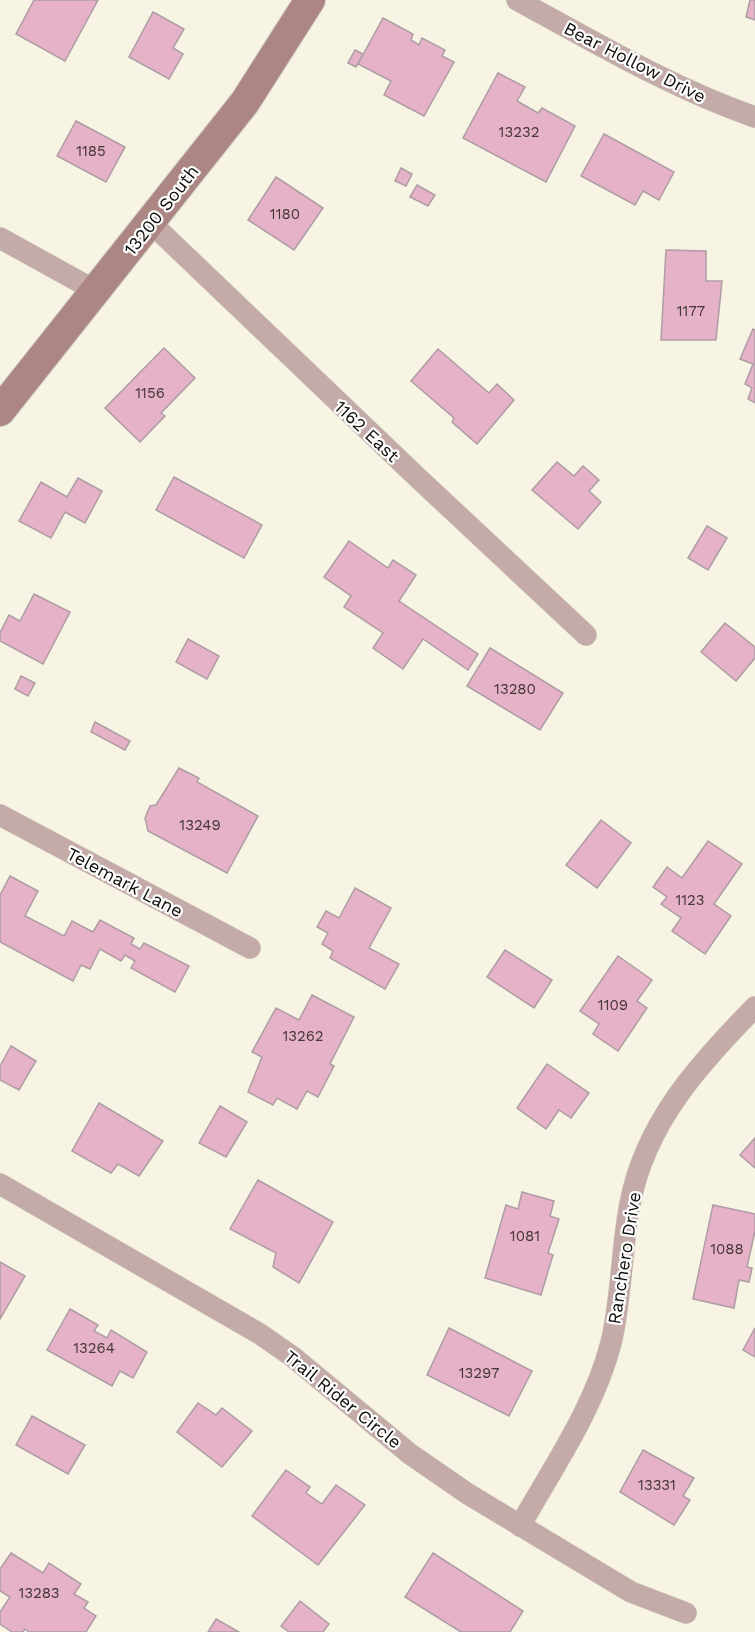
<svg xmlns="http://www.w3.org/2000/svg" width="755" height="1632" viewBox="0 0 755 1632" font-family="'Work Sans',sans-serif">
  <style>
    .building { fill: #e6b2c8; stroke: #ad9da4; stroke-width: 1.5 }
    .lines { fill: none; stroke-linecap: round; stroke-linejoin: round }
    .street-casing { stroke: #d2cfc1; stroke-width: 22 }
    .secondary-casing { stroke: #d2cfc1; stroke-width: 32 }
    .street { stroke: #c4aaa8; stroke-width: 21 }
    .secondary { stroke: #ab8683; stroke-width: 30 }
    .labels { text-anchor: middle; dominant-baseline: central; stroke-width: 4.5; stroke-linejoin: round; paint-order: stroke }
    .number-label { font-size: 15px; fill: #433637 }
    .street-label { font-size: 18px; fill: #0d0c07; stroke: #fff }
  </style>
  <rect width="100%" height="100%" fill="#f8f4e4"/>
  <g class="building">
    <path d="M34,0H98L65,61L16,34Z"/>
    <path d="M750,0H755V20L746,17Z"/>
    <path d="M153,12L184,29L173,48L183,54L169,79L129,57Z"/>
    <path d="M383,18L413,34L411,40L419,45L422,38L445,50L442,56L454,62L424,116L384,95L391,81L358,64Z"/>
    <path d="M355,50L363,54L356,67L348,63Z"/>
    <path d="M498,73L525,87L517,101L538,113L542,108L575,126L546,182L463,138Z"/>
    <path d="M76,121L125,147L106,182L57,156Z"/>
    <path d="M604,134L674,172L659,200L643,191L635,205L581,176Z"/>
    <path d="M401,168L412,174L406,186L395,181Z"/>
    <path d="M276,177L323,208L294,250L248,220Z"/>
    <path d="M417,185L435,195L428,206L410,197Z"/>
    <path d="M666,250L706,251V281H722L716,340H661Z"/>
    <path d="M753,329L755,330V403L748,399L752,388L745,384L753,364L740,359Z"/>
    <path d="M164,348L195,378L161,413L165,416L140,442L105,408Z"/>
    <path d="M438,349L489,393L497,384L514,400L477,444L452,422L454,418L411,381Z"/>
    <path d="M557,462L574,476L583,466L599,480L589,491L601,502L578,529L532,490Z"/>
    <path d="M174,477L262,525L244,558L156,510Z"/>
    <path d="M78,478L102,491L85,523L65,512L51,538L19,521L41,482L67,497Z"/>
    <path d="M707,526L727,538L708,570L688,558Z"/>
    <path d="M349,541L388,568L393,560L416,575L399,601L478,654L468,670L423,639L403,669L373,648L383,633L344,607L351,596L324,577Z"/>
    <path d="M34,594L70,612L43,664L0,641V633L9,615L20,621Z"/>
    <path d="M725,623L755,647V658L736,681L701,652Z"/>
    <path d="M188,639L219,656L207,679L176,662Z"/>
    <path d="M490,648L563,693L540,730L467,686Z"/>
    <path d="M21,676L35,683L28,696L15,689Z"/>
    <path d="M95,722L130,741L125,750L91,732Z"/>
    <path d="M179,768L199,778L197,782L258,816L227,873L148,831L145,818L150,806L156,805Z"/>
    <path d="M601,820L631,843L597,888L566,865Z"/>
    <path d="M708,841L742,864L714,904L731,916L705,954L672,931L681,918L661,904L667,897L653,887L667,867L682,878Z"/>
    <path d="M10,876L38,891L25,916L64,936L72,921L93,932L100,920L134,938L131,944L140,949L144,943L189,966L175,992L131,968L135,961L125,955L121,961L100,949L90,969L81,965L73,981L0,942V895Z"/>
    <path d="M355,888L391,908L369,948L399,964L385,989L330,958L333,951L322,944L328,933L317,927L326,911L339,918Z"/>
    <path d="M505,950L552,980L534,1008L487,977Z"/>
    <path d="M618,956L652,980L637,1001L647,1008L618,1051L593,1034L599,1024L580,1011Z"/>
    <path d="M312,995L354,1017L330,1064L334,1066L318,1097L307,1091L297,1109L277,1098L273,1105L248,1092L262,1057L252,1052L276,1008L299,1020Z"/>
    <path d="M11,1046L36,1061L19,1090L0,1080V1066Z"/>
    <path d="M547,1064L589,1093L571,1118L559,1110L546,1129L517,1108Z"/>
    <path d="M99,1103L163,1141L139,1176L118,1164L111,1173L72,1151Z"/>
    <path d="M220,1106L247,1122L226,1157L199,1143Z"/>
    <path d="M755,1138V1168L740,1155Z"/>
    <path d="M258,1180L333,1222L299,1283L273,1267L276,1253L230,1229Z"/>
    <path d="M522,1192L554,1201L550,1216L559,1219L548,1253L553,1255L541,1295L485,1278L506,1205L518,1209Z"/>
    <path d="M713,1205L755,1214V1231L747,1267L752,1268L749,1282L739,1280L734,1308L693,1299Z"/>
    <path d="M0,1262L25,1276L0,1319Z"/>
    <path d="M70,1309L98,1325L94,1331L107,1338L111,1330L147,1352L133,1378L120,1371L112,1386L47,1350Z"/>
    <path d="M449,1328L532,1371L509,1416L427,1375Z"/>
    <path d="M755,1328V1357L743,1350Z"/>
    <path d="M198,1403L216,1415L222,1408L252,1431L222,1467L177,1432Z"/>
    <path d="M32,1416L85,1445L68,1474L16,1445Z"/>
    <path d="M643,1450L694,1478L683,1496L690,1500L674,1525L620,1492Z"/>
    <path d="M286,1470L310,1487L306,1493L322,1504L336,1485L365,1505L318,1565L252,1516Z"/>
    <path d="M11,1553L43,1573L49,1563L81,1584L74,1594L88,1602L84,1608L96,1616L86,1632H29L25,1629L23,1632H12L0,1624V1612L10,1597L0,1591V1569Z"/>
    <path d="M433,1553L523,1611L510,1632H461L405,1597Z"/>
    <path d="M300,1601L329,1624L323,1632H289L281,1626Z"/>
    <path d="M216,1619L239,1632H208Z"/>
  </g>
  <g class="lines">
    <g class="street-casing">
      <g id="street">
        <path d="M517,0C595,42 671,88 755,117"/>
        <path d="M151,223L417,477L586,635"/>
        <path d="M0,238L96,291"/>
        <path d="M0,815L250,948"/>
        <path d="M0,1184L260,1334L293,1357L410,1454L468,1494L631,1592L686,1613"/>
        <path d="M520,1526C553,1467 594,1409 611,1343C622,1297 621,1250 630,1204C645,1123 699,1064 755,1007"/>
      </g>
    </g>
    <g class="secondary-casing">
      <path id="secondary" d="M0,411L245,102L310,0"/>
    </g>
    <use href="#street" class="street"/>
    <use href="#secondary" class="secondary"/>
  </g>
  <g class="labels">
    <g class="number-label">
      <text x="519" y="132">13232</text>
      <text x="91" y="151">1185</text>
      <text x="285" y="214">1180</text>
      <text x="691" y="311">1177</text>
      <text x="150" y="393">1156</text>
      <text x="515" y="689">13280</text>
      <text x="200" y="825">13249</text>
      <text x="690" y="900">1123</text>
      <text x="613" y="1005">1109</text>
      <text x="303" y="1036">13262</text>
      <text x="525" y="1236">1081</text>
      <text x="727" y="1249">1088</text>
      <text x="94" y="1348">13264</text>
      <text x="479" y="1373">13297</text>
      <text x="657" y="1485">13331</text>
      <text x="39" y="1593">13283</text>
    </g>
    <g class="street-label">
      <text transform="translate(635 62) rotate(27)">Bear Hollow Drive</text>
      <text transform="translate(161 210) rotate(-52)">13200 South</text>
      <text transform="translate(367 431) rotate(43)">1162 East</text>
      <text transform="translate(125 882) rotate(28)">Telemark Lane</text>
      <text transform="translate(624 1258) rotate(-81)">Ranchero Drive</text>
      <text transform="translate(343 1399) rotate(39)">Trail Rider Circle</text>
    </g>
  </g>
</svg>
